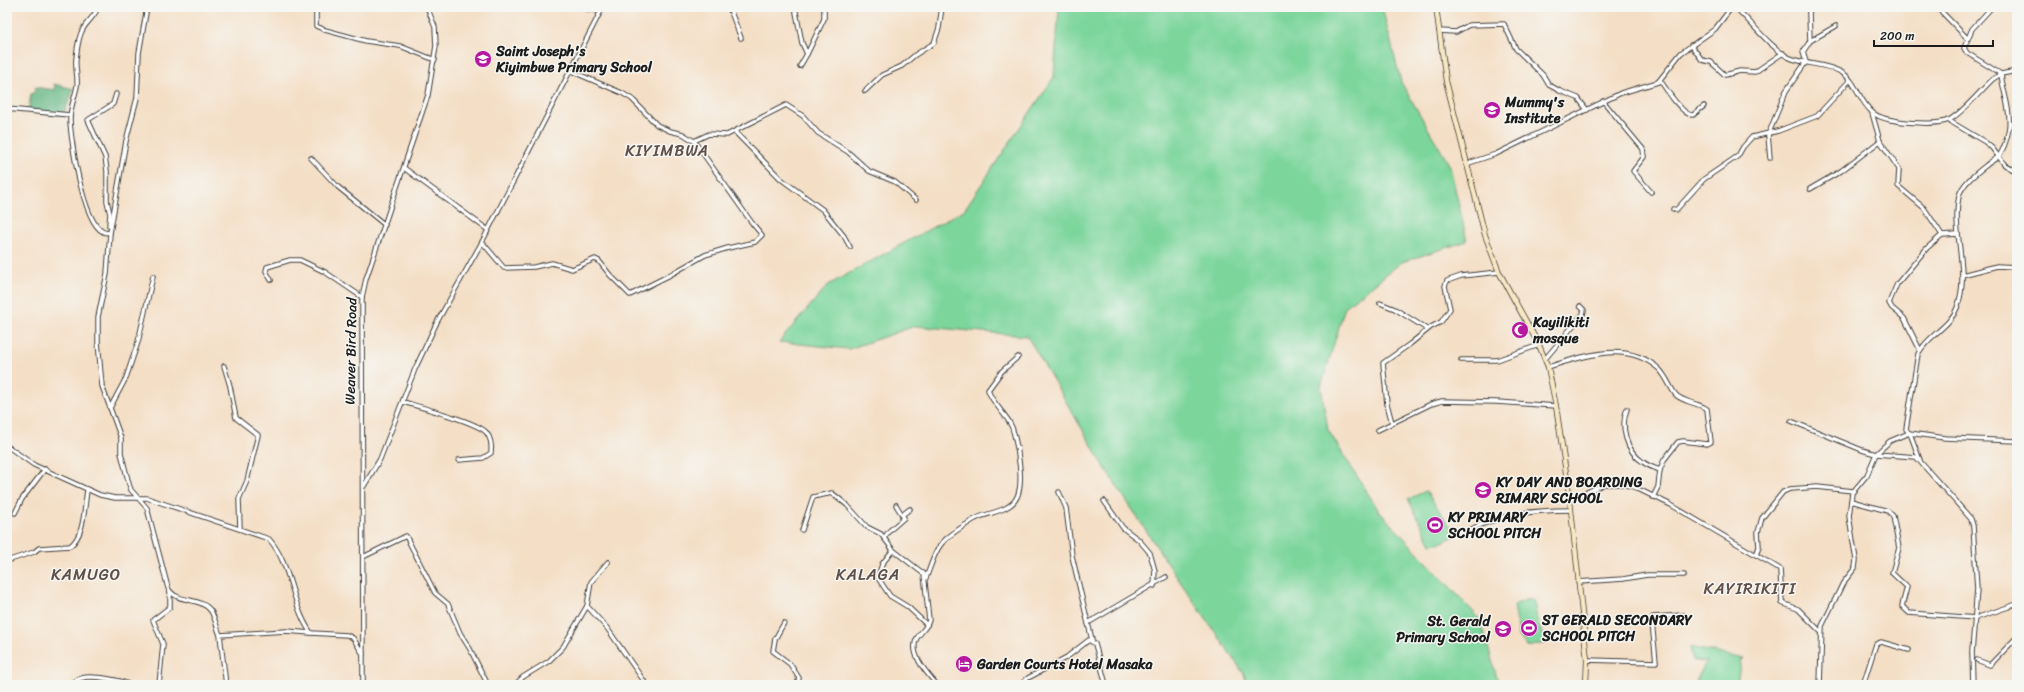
<svg xmlns="http://www.w3.org/2000/svg" width="2024" height="692" viewBox="0 0 2024 692" font-family="Sriracha,sans-serif">
  <style>
    .green { fill: #7bd59b; stroke: #4c785c }
    .forest { fill: #64b683; stroke: #406950 }
    .lines { fill: none; stroke-linecap: round; stroke-linejoin: round }
    .street-casing { stroke: #3c3936; stroke-width: 5.5 }
    .secondary-casing { stroke: #3c3936; stroke-width: 6 }
    .street { stroke: #fff; stroke-width: 3.5 }
    .secondary { stroke: #f8e8c3; stroke-width: 4.5 }
    .labels { text-anchor: middle; dominant-baseline: central; stroke-width: 3; stroke-linejoin: round; paint-order: stroke }
    .poi-label { font-size: 14px; font-weight: bold; fill: #1c1c1c; stroke: #f6f6f2; text-anchor: start }
    .street-label { font-size: 14px; fill: #1c1c1c; stroke: #f6f6f2 }
    .quarter-label { font-size: 16px; letter-spacing: 1px; fill: #604f49; stroke: #f6f6f2 }
  </style>
  <rect width="100%" height="100%" fill="#f6f6f2"/>
  <filter id="ink" filterUnits="userSpaceOnUse"><feTurbulence type="fractalNoise" baseFrequency=".025" numOctaves="2"/><feDisplacementMap in="SourceGraphic" scale="8" xChannelSelector="R" yChannelSelector="G"/><feConvolveMatrix kernelMatrix="1 2 1 2 8 2 1 2 1" color-interpolation-filters="sRGB"/></filter>
  <filter id="wash" filterUnits="userSpaceOnUse"><feTurbulence type="fractalNoise" baseFrequency=".012" numOctaves="4" result="noise"/><feDisplacementMap in="SourceGraphic" scale="16" xChannelSelector="R" yChannelSelector="G"/><feGaussianBlur stdDeviation="0.9" result="paint"/><feColorMatrix in="noise" values="0 0 0 0 0 0 0 0 0 0 0 0 0 0 0 0 0 1.4 0 .05"/><feComposite in="paint" operator="in"/></filter>
  <g filter="url(#wash)">
    <rect width="100%" height="100%" fill="#f4dfc6"/>
    <g class="green">
      <path d="M1059,7H1382L1401,82L1450,166L1467,241L1402,262L1345,307L1321,387L1328,430L1379,511L1480,619L1499,685H1247L1244,674L1172,570L1107,471L1027,336L915,326L849,349L779,342L828,285L964,210L1054,77Z"/>
      <path d="M1426,491L1456,535L1443,542L1431,544L1408,499Z"/>
      <path d="M1525,600H1534L1537,620L1546,643L1527,647L1519,636L1514,605Z"/>
      <path d="M1690,647L1744,659H1741L1737,685H1694L1706,662L1693,661Z"/>
    </g>
    <path class="forest" d="M54,84L74,89L63,116L28,111L31,94L35,91V87L55,90Z"/>
  </g>
  <g filter="url(#ink)">
    <g class="lines">
      <g class="street-casing">
        <g id="street">
          <path d="M98,7C95,17 88,20 83,29C78,37 77,50 76,59C75,68 78,77 77,86C75,97 70,108 70,119C70,136 85,242 110,232"/>
          <path d="M147,7L139,53L137,98L126,141L110,233L107,274L98,317V342L102,386L121,438V453L129,484L131,490L147,508L168,588C176,604 200,596 211,611C215,618 217,628 220,635"/>
          <path d="M316,7V26L325,30L366,41L400,46L435,60"/>
          <path d="M576,7L601,11"/>
          <path d="M729,7L741,38"/>
          <path d="M795,7L802,43L807,54L800,66"/>
          <path d="M1735,7C1751,22 1770,47 1788,57C1804,65 1825,63 1841,72C1856,80 1859,101 1872,112C1883,123 1935,126 1949,120C1963,113 1981,90 1993,79L2001,74L2017,71"/>
          <path d="M1937,7L1967,38"/>
          <path d="M2014,7L2017,15"/>
          <path d="M1439,31L1456,32L1469,25L1504,24L1516,49L1543,75L1549,85L1560,91L1578,98L1587,110"/>
          <path d="M1810,41L1836,26"/>
          <path d="M1691,45L1702,60L1711,62L1725,75L1740,71L1755,72L1783,53"/>
          <path d="M807,54L824,19V7"/>
          <path d="M571,71L622,93L632,99L657,125L670,131L683,134L694,141L709,134L727,135L786,105L803,116L818,133L848,152L869,171L895,182L916,200"/>
          <path d="M2016,71L2017,63"/>
          <path d="M1660,80C1666,89 1683,116 1693,115L1704,106"/>
          <path d="M865,91L882,75L902,66L915,55L934,43L939,28L942,7"/>
          <path d="M1603,101L1643,149L1644,157L1633,171L1651,192"/>
          <path d="M7,109L70,115"/>
          <path d="M1872,113L1880,141L1899,169L1898,186L1924,208L1942,235"/>
          <path d="M1948,120L1985,142L1992,148L2005,165L2017,172"/>
          <path d="M735,132L781,179L823,210L844,236L850,247"/>
          <path d="M311,158L338,187L385,225"/>
          <path d="M1770,158L1768,135L1786,91L1806,62L1803,52L1810,41L1809,13L1811,7"/>
          <path d="M1466,164L1496,154L1621,93L1658,82L1681,53L1715,29L1732,7"/>
          <path d="M404,168L488,230"/>
          <path d="M1810,189L1841,171L1880,141"/>
          <path d="M1673,209L1676,210L1704,179L1738,156L1743,147L1752,137L1778,131L1817,116L1850,80"/>
          <path d="M109,226L110,214L107,201V171L105,157L88,120L113,104L116,94"/>
          <path d="M482,242L504,268L534,267L552,263L572,269L595,259L599,261L610,275L630,295L668,276L705,255L728,248L755,242L762,235L752,223L694,141"/>
          <path d="M1962,275L1997,266L2017,267"/>
          <path d="M271,280L266,271L267,267L290,260H300L325,272L362,297"/>
          <path d="M1380,303L1395,309L1427,329"/>
          <path d="M1920,350L1904,318L1892,308L1889,303L1897,284L1927,248L1942,235L1958,234"/>
          <path d="M1545,359L1583,314L1584,310L1580,306"/>
          <path d="M1461,360H1497L1539,345"/>
          <path d="M224,366L230,386L236,418L258,435L247,481L239,499L240,529"/>
          <path d="M1548,367C1584,356 1627,340 1659,369C1667,377 1670,388 1676,395C1683,402 1698,403 1707,409L1711,442L1707,444L1683,441L1678,442L1664,460L1660,470L1658,487L1653,497"/>
          <path d="M403,402C420,407 475,421 486,432C491,438 492,445 491,453L483,458L459,460"/>
          <path d="M110,408L126,378L138,342L153,276"/>
          <path d="M1627,409C1620,427 1626,451 1643,462C1648,466 1654,468 1660,470"/>
          <path d="M1791,421L1862,450L1876,454L1916,457L1971,519L1973,526L1977,589L1972,652L1973,685"/>
          <path d="M1392,423L1387,404L1383,363L1410,344L1431,327L1441,322L1450,309L1445,286L1447,281L1461,276L1499,272"/>
          <path d="M1378,430L1431,404L1442,401L1496,402L1556,406"/>
          <path d="M7,446L34,465L100,495L115,498H147L269,539C292,565 291,605 311,633L347,635L353,638L363,654"/>
          <path d="M1920,460L1911,436L1906,429L1918,354C1927,336 1950,327 1957,308C1971,272 1951,233 1959,196C1962,183 1979,171 1989,163C1992,161 1996,159 1999,156C2004,149 2008,136 2009,127C2011,109 2003,92 2001,74L1967,53L1964,48L1972,29L1992,7"/>
          <path d="M364,486L380,459L415,369L437,322L482,242L603,7"/>
          <path d="M1059,492L1066,508L1072,556L1092,640"/>
          <path d="M1570,500L1604,484H1623L1634,487L1671,505L1780,569L1782,603L1798,609L1821,632"/>
          <path d="M1104,501L1123,528L1139,540L1150,553L1155,571L1154,586"/>
          <path d="M1851,501L1888,511L1893,516L1899,548L1892,573L1907,587L1902,606L1909,613L1976,618L2017,604"/>
          <path d="M15,513L22,499L45,469"/>
          <path d="M902,515L910,509"/>
          <path d="M802,530L813,497L832,493L847,505L867,527L881,534L893,550L924,574L929,620C927,628 921,631 917,638C908,654 928,674 937,685"/>
          <path d="M1466,532C1499,514 1533,510 1571,510"/>
          <path d="M884,538L889,531L904,518L896,505"/>
          <path d="M893,550L882,564L878,578L890,596L908,607L927,625"/>
          <path d="M1756,555L1759,547L1758,532L1762,518L1783,492L1790,489L1817,487L1853,491"/>
          <path d="M363,557L406,536L435,593L448,604L460,633L470,649L488,685"/>
          <path d="M7,561L34,552L39,548L70,546C85,535 84,507 87,491"/>
          <path d="M926,578C931,566 935,549 945,540C953,532 965,525 975,519C988,512 1010,512 1017,497C1024,483 1018,449 1014,434C1011,417 993,406 988,390L1002,371L1018,357"/>
          <path d="M1578,582L1623,579L1647,575H1684"/>
          <path d="M587,606L607,628L644,681"/>
          <path d="M784,623L775,639L773,651L790,664L799,678L797,685"/>
          <path d="M1088,623L1166,577"/>
          <path d="M1587,660L1656,662L1652,622L1653,617L1684,615"/>
          <path d="M1977,660L1990,665L2017,637"/>
          <path d="M71,685C74,682 78,679 82,678C91,675 122,680 130,685"/>
          <path d="M159,685L163,644L153,620L170,607V592"/>
          <path d="M226,685L220,635L286,631L311,633"/>
          <path d="M363,685L362,297L366,279L428,95L436,46L435,27L427,7"/>
          <path d="M515,685L523,677L549,661L563,647L587,606L591,582L608,562"/>
          <path d="M1020,685L1028,678L1067,657L1089,640L1095,644L1106,685"/>
          <path d="M1820,685L1822,626L1843,583L1855,568L1856,560L1849,516L1852,493L1867,475L1876,454L1890,441L1909,433L1945,438L2017,441"/>
          <path d="M1863,685L1876,644L1881,642L1909,650"/>
        </g>
      </g>
      <g class="secondary-casing">
        <path id="secondary" d="M1436,7L1446,81L1485,235L1499,272L1539,345L1548,367L1556,406L1570,500L1587,660L1586,685"/>
      </g>
      <use href="#street" class="street"/>
      <use href="#secondary" class="secondary"/>
    </g>
  </g>
  <defs>
    <g id="school-disc" transform="scale(0.9)"><circle r="9.5" fill="#b5179e" stroke="#f6f6f2"/><path d="M0-5L7-2L0 1L-7-2ZM-4 1L0 2.5L4 1V4Q0 6-4 4Z" fill="#fff"/></g>
    <g id="mosque-disc" transform="scale(0.9)"><circle r="9.5" fill="#b5179e" stroke="#f6f6f2"/><path d="M3.5-4.9A6 6 0 1 0 3.5 4.9A5 5 0 1 1 3.5-4.9Z" fill="#fff"/></g>
    <g id="stadium-disc" transform="scale(0.9)"><circle r="9.5" fill="#b5179e" stroke="#f6f6f2"/><path d="M0-5a6.5 5 0 1 0 0 10a6.5 5 0 1 0 0-10ZM-3.5-1.8h7v3.6h-7Z" fill="#fff"/></g>
    <g id="hotel-disc" transform="scale(0.9)"><circle r="9.5" fill="#b5179e" stroke="#f6f6f2"/><path d="M-6-4.5h1.5V1H6V5H4.5V3h-9V5H-6ZM-4 0a1.8 1.8 0 1 1 3.6 0ZM.5 0V-2.5h3Q6-2.5 6 0Z" fill="#fff"/></g>
  </defs>
  <g fill-rule="evenodd">
    <use href="#school-disc" x="483" y="59"/>
    <use href="#school-disc" x="1492" y="110"/>
    <use href="#mosque-disc" x="1520" y="330"/>
    <use href="#school-disc" x="1483" y="490"/>
    <use href="#stadium-disc" x="1435" y="525"/>
    <use href="#stadium-disc" x="1529" y="628"/>
    <use href="#school-disc" x="1503" y="629"/>
    <use href="#hotel-disc" x="964" y="664"/>
  </g>
  <g class="labels">
    <g class="poi-label">
      <text x="496" y="51">Saint Joseph's<tspan x="496" dy="16">Kiyimbwe Primary School</tspan></text>
      <text x="1505" y="102">Mummy's<tspan x="1505" dy="16">Institute</tspan></text>
      <text x="1533" y="322">Kayilikiti<tspan x="1533" dy="16">mosque</tspan></text>
      <text x="1496" y="482">KY DAY AND BOARDING<tspan x="1496" dy="16">RIMARY SCHOOL</tspan></text>
      <text x="1448" y="517">KY PRIMARY<tspan x="1448" dy="16">SCHOOL PITCH</tspan></text>
      <text x="1542" y="620">ST GERALD SECONDARY<tspan x="1542" dy="16">SCHOOL PITCH</tspan></text>
      <text x="1490" y="621" text-anchor="end">St. Gerald<tspan x="1490" dy="16">Primary School</tspan></text>
      <text x="977" y="664">Garden Courts Hotel Masaka</text>
    </g>
    <g class="street-label">
      <text transform="translate(351 351) rotate(-89)">Weaver Bird Road</text>
    </g>
    <g class="quarter-label">
      <text x="667" y="150">KIYIMBWA</text>
      <text x="86" y="574">KAMUGO</text>
      <text x="868" y="574">KALAGA</text>
      <text x="1750" y="588">KAYIRIKITI</text>
    </g>
  </g>
  <rect width="2024" height="692" fill="none" stroke="#f6f6f2" stroke-width="24"/>
  <path d="M1874 40v6h119v-6" fill="none" stroke="#1c1c1c" stroke-width="2"/>
  <text x="1880" y="40" font-size="12" fill="#1c1c1c" stroke="#f6f6f2" stroke-width="3" paint-order="stroke">200 m</text>
</svg>
